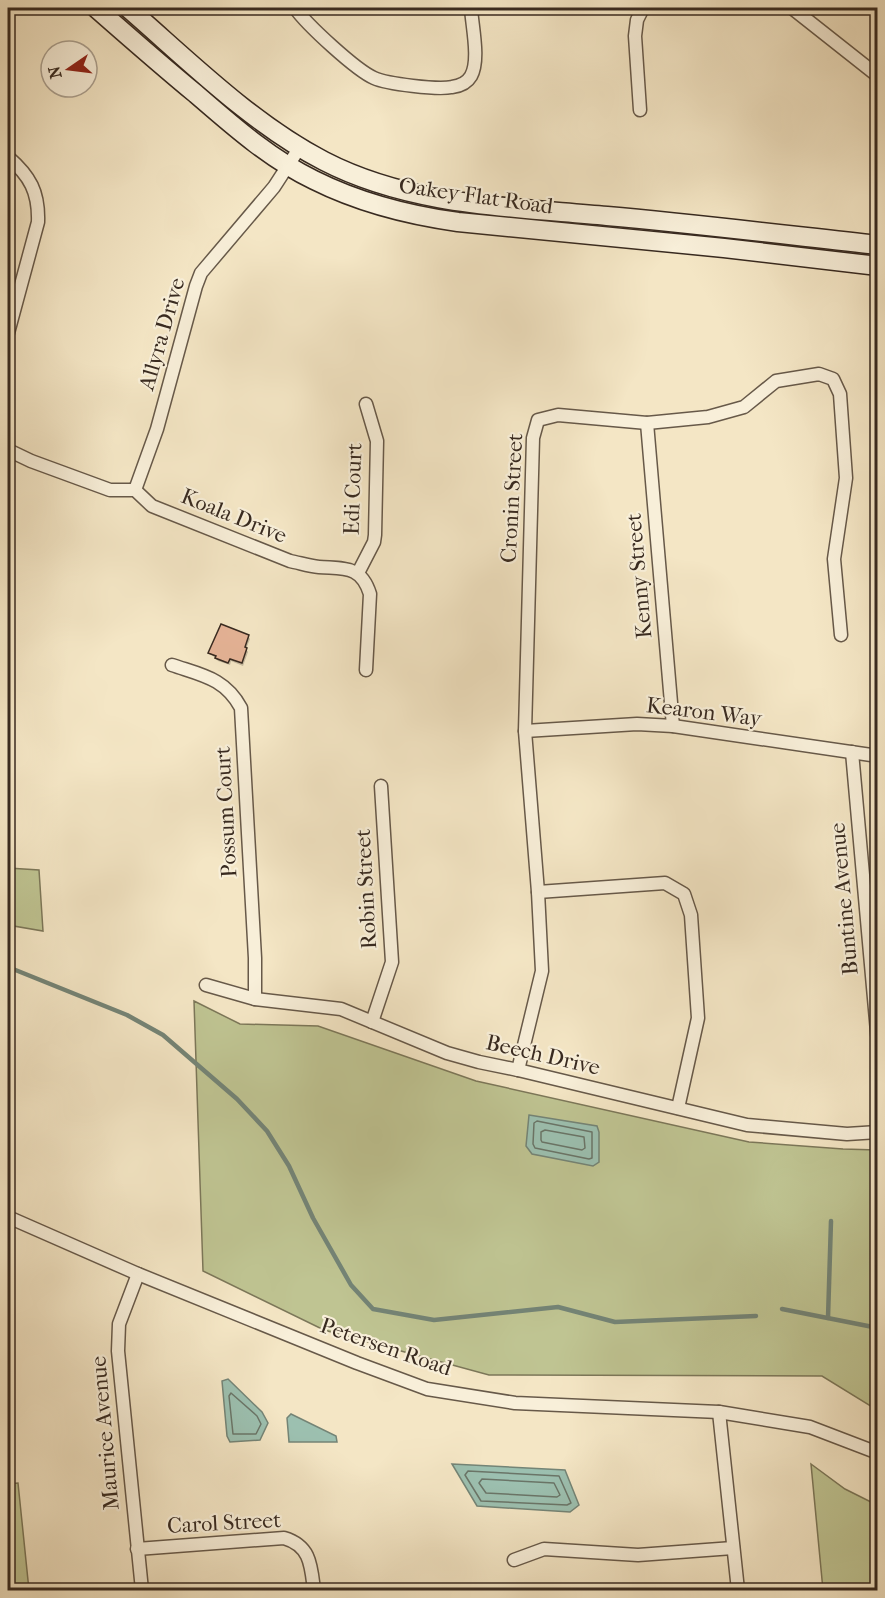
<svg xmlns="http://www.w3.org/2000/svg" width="885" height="1598" viewBox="0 0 885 1598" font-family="'IM FELL French Canon',serif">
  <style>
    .green { fill: #bfc492; stroke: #7c7759; stroke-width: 1.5 }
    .water { fill: #9cc0b0; stroke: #748476; stroke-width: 1.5 }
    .shadow { fill: #0003 }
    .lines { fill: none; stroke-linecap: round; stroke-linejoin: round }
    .shore { stroke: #6a7568; stroke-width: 1.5 }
    .stream { stroke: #748476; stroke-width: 4.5 }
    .building { fill: #e5b396; stroke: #382a20; stroke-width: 1.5 }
    .minor-casing { stroke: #675949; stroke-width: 15 }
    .secondary-casing { stroke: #382a20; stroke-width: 21 }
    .minor { stroke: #f8efd9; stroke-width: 12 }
    .secondary { stroke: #f8efd9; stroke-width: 18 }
    .labels { text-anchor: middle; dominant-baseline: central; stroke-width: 4.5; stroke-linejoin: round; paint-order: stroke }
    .street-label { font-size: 22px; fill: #382a20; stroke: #f8efd9 }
  </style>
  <rect width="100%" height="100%" fill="#f4e6c5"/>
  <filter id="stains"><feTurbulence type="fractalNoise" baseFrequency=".00333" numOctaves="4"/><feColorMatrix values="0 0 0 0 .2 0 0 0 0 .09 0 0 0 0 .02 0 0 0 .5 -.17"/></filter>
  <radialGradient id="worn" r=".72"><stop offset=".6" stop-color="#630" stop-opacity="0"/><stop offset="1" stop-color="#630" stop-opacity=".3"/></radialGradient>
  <g class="green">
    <path d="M8,868L39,870L43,931L8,925Z"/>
    <path d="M194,1001L240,1024L318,1026L476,1081L749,1142L843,1149L877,1150V1410L822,1376L489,1375L324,1330L203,1271Z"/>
    <path d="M811,1464L845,1489L877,1505V1590H823Z"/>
    <path d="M18,1483L29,1590H8V1484Z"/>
  </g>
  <g class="water">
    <path d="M529,1115L597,1126L599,1132V1162L593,1166L532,1154L526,1146Z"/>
    <path d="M228,1379L262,1412L268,1423L260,1440L230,1442L227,1436L222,1381Z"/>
    <path d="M291,1414L336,1436L337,1442H289L287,1418Z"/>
    <path d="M452,1464L565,1470L579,1505L570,1512L477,1506Z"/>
  </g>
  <path class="shadow" d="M248,636L250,639L246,649L248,652L243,666L231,661L230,665L218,661L210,653Z"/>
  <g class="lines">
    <g class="shore">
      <path d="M537,1121L592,1132V1158L589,1159L535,1148L533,1144L534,1123Z"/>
      <path d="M545,1130L584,1137L585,1148L582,1150L542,1142L541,1140V1132Z"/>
      <path d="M231,1393L257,1416L261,1424L256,1434H233L229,1396Z"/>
      <path d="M468,1471L559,1476L571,1503L567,1505L481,1501L465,1475Z"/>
      <path d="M482,1479L554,1483L560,1495L557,1497L486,1493L479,1483Z"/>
    </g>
    <g class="stream">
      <path d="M8,967L127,1015L163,1035L237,1099L267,1131L289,1166L313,1218L351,1285L373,1309L434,1320L558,1307L615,1322L756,1316"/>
      <path d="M782,1309L878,1328"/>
      <path d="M828,1318L831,1221"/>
    </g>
  </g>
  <path class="building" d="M221,624L249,635L245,647L247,648L242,663L230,659L228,663L215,658L216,656L208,653Z"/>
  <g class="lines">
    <g class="minor-casing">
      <g id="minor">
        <path d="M295,8C307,25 356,70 374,78C387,84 438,90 452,87C460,86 467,83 471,76C480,60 472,26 471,8"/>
        <path d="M792,8L878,76"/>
        <path d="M640,110L635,36L637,20L643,8"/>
        <path d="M8,157C30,176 39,192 38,222L8,333"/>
        <path d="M647,423L673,726"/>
        <path d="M8,450L31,461L110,490H135L152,506L290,561C300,563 309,566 319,567C344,569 361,565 370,594L366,670"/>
        <path d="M135,490L157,429L196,286L201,273L274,187L300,147"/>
        <path d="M358,573L374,542L375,535L377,441L366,404"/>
        <path d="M172,665C201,675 225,678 241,708L255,958V999"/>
        <path d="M525,731L637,724L673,726L878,756"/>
        <path d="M852,752L878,1043"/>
        <path d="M538,892L665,883L684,894L691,915L698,1018L678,1108"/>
        <path d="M206,985L255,999L341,1009L447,1053L479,1062L518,1070L747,1125L847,1134L878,1132"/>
        <path d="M372,1022L392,962L381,786"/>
        <path d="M518,1070L542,971L538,892L525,731L533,438L538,420L558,415L647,423L708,417L744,407L776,381L819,374L833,379L840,394L846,478L834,559L841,635"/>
        <path d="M8,1217L138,1274L357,1363L427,1389L515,1403L719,1412L810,1427L878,1453"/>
        <path d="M138,1274L119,1324L118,1351L142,1590"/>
        <path d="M719,1412L738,1590"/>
        <path d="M137,1549L284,1538C311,1546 311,1566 314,1590"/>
        <path d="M514,1560L544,1549L638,1555L733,1548"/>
      </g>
    </g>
    <g class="secondary-casing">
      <g id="secondary">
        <path d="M96,8C129,37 162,66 196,94C233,126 270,159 314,180C360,203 407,215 458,222L724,248L878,266"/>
        <path d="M128,8C188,60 252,124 324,161C411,206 512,207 607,216C697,224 787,235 878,245"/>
      </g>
    </g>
    <use href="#minor" class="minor"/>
    <use href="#secondary" class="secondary"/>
  </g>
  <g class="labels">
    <g class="street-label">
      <text transform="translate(476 196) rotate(8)">Oakey Flat Road</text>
      <text transform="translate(162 334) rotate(-74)">Allyra Drive</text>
      <text transform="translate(353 489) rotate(-88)">Edi Court</text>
      <text transform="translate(512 498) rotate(-87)">Cronin Street</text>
      <text transform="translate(234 516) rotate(22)">Koala Drive</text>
      <text transform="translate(639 576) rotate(-95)">Kenny Street</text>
      <text transform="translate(704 712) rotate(7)">Kearon Way</text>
      <text transform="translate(226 812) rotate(-93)">Possum Court</text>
      <text transform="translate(366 889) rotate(-93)">Robin Street</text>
      <text transform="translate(844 899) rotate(-95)">Buntine Avenue</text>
      <text transform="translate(543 1055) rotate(13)">Beech Drive</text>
      <text transform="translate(386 1347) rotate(19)">Petersen Road</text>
      <text transform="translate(105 1433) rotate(-95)">Maurice Avenue</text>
      <text transform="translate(224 1523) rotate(-3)">Carol Street</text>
    </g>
  </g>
  <rect width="885" height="1598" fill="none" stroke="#f4e6c5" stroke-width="30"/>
  <rect x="9" y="9" width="867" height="1580" fill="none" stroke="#382a20" stroke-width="3"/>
  <rect x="15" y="15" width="855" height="1568" fill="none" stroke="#382a20" stroke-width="1.5"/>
  <g transform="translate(69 69) rotate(256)"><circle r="28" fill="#f8efd9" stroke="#aba08f" stroke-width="1.5"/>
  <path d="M0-4.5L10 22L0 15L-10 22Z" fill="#8f2418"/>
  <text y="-9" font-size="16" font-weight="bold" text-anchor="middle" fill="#382a20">N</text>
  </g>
  <rect width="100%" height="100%" filter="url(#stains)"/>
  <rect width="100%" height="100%" fill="url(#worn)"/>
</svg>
